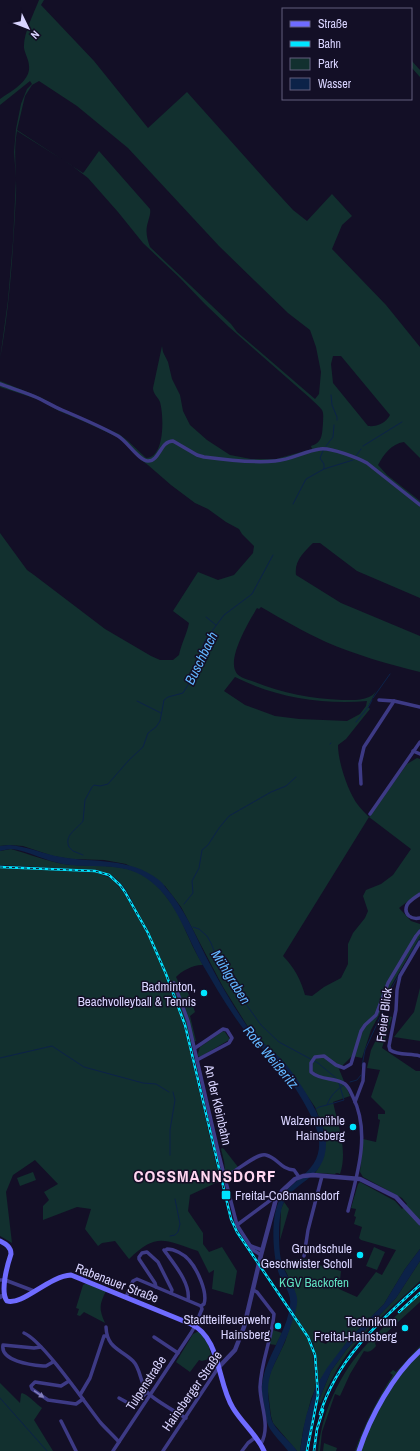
<svg xmlns="http://www.w3.org/2000/svg" width="420" height="1451" viewBox="0 0 420 1451" font-family="'Archivo Narrow',sans-serif">
  <style>
    .green { fill: #12302f; fill-rule: evenodd }
    .water { fill: #0c2248 }
    .lines { fill: none; stroke-linecap: round; stroke-linejoin: round }
    .stream { stroke: #0c2248; stroke-width: 1 }
    .minor { stroke: #3d3a85; stroke-width: 3.5 }
    .tertiary { stroke: #3d3a85; stroke-width: 4.5 }
    .secondary { stroke: #6f6bff; stroke-width: 5 }
    .rail-casing { stroke: #00e5ff; stroke-width: 2.5 }
    .rail { stroke: #130f26; stroke-width: 1; stroke-dasharray: 3; stroke-linecap: butt }
    .oneway { fill: #837fbc }
    .poi-dot { fill: #00e5ff; stroke: #130f26; stroke-width: 1.5 }
    .labels { text-anchor: middle; dominant-baseline: central; stroke-width: 3; stroke-linejoin: round; paint-order: stroke }
    .poi-label { font-size: 13px; fill: #d9d4ff; stroke: #130f26; text-anchor: end }
    .street-label { font-size: 13px; fill: #d9d4ff; stroke: #130f26 }
    .park-label { font-size: 13px; fill: #5fe0c0; stroke: #130f26 }
    .water-label { font-size: 14px; font-style: italic; fill: #62b6ff; stroke: #130f26 }
    .district-label { font-size: 17px; font-weight: bold; letter-spacing: 1px; fill: #ffd6f0; stroke: #130f26 }
  </style>
  <rect width="100%" height="100%" fill="#130f26"/>
  <g class="green">
    <path d="M39,0H44L41,5L94,61L148,128L187,92L270,185L293,210L307,221L332,194L352,216L342,225L332,249L386,305L420,347V458L404,442C391,444 384,454 378,465L387,475L420,501V598L357,571L320,543H313C304,552 294,561 296,575L341,603L420,636V672C388,664 356,655 326,642C304,632 282,619 261,607L259,609L257,608C249,621 229,655 235,670C237,677 246,679 252,681C281,693 311,699 342,700C350,700 361,701 369,697C372,696 374,694 376,691L368,707L370,709L346,739L338,745C338,762 348,792 358,805C361,809 365,813 369,817L407,764L417,758L420,759V892L399,908L411,921L420,924V937L391,986L379,1015L371,1030L362,1058L352,1056L339,1069L350,1096L333,1102C338,1126 348,1150 340,1174L338,1173H336L335,1174L315,1173L320,1165L326,1142L324,1130L315,1107L283,1061L261,1042L248,1027L223,987L181,907L165,886L126,864L104,860L71,859L53,856L23,846L9,845L0,846V533L27,570L34,575L105,629L151,656L160,660H173L179,655C181,644 187,634 189,623L173,611L198,572L218,580L234,575L253,553L254,546L242,534L239,529L226,522L208,509L195,503L171,485L148,465L141,460L126,443L117,437L85,422L59,411L40,400L0,387V381L40,397L60,408L119,434L128,441L146,458C165,458 164,416 160,402C158,397 153,394 153,388L162,346L163,352L168,362L172,379L180,395L183,411L190,425L207,440L230,455L251,459H276L312,449L311,446C323,443 322,433 323,423C323,418 324,414 322,410C319,406 314,402 310,398L229,327L205,304L180,278L143,243L118,212L88,178L71,165L17,131C13,152 17,174 16,195C13,250 10,305 0,359L8,300L13,241L16,179L14,152L16,129L21,104L27,89L32,84L30,81L0,105V99C10,92 31,81 29,66C29,60 25,54 24,48C23,34 34,13 39,0ZM39,81L77,106L128,148L219,246L288,313L310,330L316,347L321,372L319,394L315,399L237,332L231,324L150,247C147,239 145,231 148,222C149,217 151,214 150,209L99,151L84,172L83,173L17,130L25,96L32,85ZM333,356H341L390,415C386,423 377,427 368,426L333,383L331,364ZM235,677C275,697 323,705 367,701L366,706L360,714L347,721L299,719L275,716L245,705L224,691ZM369,817L411,849L393,875L381,884L366,890L363,896L368,911L365,918L353,933L348,944V964L341,978L324,987L312,996L305,995C301,980 294,967 283,956Z"/>
    <path d="M411,60L420,70V77L411,67Z"/>
    <path d="M11,849C29,854 46,861 64,864C91,868 124,861 148,878C160,887 172,903 179,916C183,923 185,931 189,938C193,948 198,956 203,965C195,964 181,971 176,977L178,981L185,984L195,1012L190,1016L196,1041L190,1043C179,997 160,954 138,913C132,901 126,886 115,878C109,873 102,871 95,870L0,865V851Z"/>
    <path d="M0,868L95,872L108,877L114,881L124,893L147,934L166,976L180,1012L186,1035L220,1181L190,1195L188,1211L203,1233V1244L209,1252L222,1247L237,1271L233,1295L212,1289L214,1270L209,1273L198,1251C164,1240 157,1232 129,1259L115,1241L102,1243L98,1246L85,1229L91,1209L77,1207L43,1220V1206L49,1200L44,1192L58,1184L35,1160L13,1175L6,1192L12,1243L0,1236Z"/>
    <path d="M420,988V1041L394,1037L414,1012Z"/>
    <path d="M388,1016L392,1017L382,1048L416,1071H420V1249L405,1269L384,1304L349,1339L318,1383L316,1356L313,1343L294,1313C299,1296 290,1280 283,1266L290,1265V1260L307,1259L315,1264L341,1271L339,1289L357,1297L376,1272L382,1275L396,1250L361,1240L359,1238L362,1227L354,1224L356,1217L354,1216L356,1209L351,1208L358,1184L360,1182L395,1201L402,1209L407,1204L402,1198L363,1177L360,1172L363,1139L376,1142L380,1120L378,1119V1114H385V1111L371,1097L380,1070L367,1068L371,1050ZM323,1332L331,1338L326,1344L321,1342L316,1337Z"/>
    <path d="M223,1031L225,1032L229,1038V1040L200,1057L198,1056V1053L200,1047Z"/>
    <path d="M222,1148L224,1149L238,1167L229,1173L225,1170L224,1161L221,1149Z"/>
    <path d="M33,1172L36,1180L20,1186L17,1178Z"/>
    <path d="M284,1202L289,1209L280,1240L281,1209Z"/>
    <path d="M374,1247L385,1252L377,1270L366,1266Z"/>
    <path d="M420,1261V1281C397,1303 371,1324 351,1349C338,1365 329,1384 321,1403L318,1402L331,1371L347,1349L396,1298Z"/>
    <path d="M87,1283L106,1291C99,1305 99,1309 105,1323L84,1312L80,1316L77,1315L79,1309L76,1308L83,1285Z"/>
    <path d="M420,1295V1302L375,1343L376,1346C372,1350 370,1353 364,1351L350,1374L340,1396L335,1394L322,1432L320,1451H318C322,1408 344,1365 375,1336C389,1321 405,1308 420,1295Z"/>
    <path d="M293,1316L311,1344L313,1356L316,1387L311,1399L303,1431L300,1451H297L273,1423L271,1416L268,1392V1381L271,1371L285,1342Z"/>
    <path d="M273,1330L282,1333L276,1345L269,1344Z"/>
    <path d="M197,1332H200L208,1344L212,1358L202,1361L199,1360L190,1372L176,1362L193,1334Z"/>
    <path d="M420,1346V1451H355C364,1425 378,1398 393,1375L390,1373L393,1370L396,1372Z"/>
    <path d="M0,1383L20,1403L21,1394L22,1393C30,1396 36,1404 42,1408L34,1420L53,1451H0Z"/>
    <path d="M324,1443L337,1448L336,1451H323Z"/>
  </g>
  <g class="water">
    <path d="M9,845C27,846 43,854 61,857C94,863 130,857 159,880C164,884 167,890 172,895C189,917 198,942 211,966C222,987 234,1007 247,1026C257,1039 271,1049 282,1060C297,1076 326,1121 326,1142C327,1181 290,1181 282,1207C278,1220 278,1251 282,1264C286,1276 295,1286 297,1298C298,1306 294,1315 292,1322C290,1328 288,1335 285,1341C275,1366 265,1374 269,1403C270,1409 270,1417 273,1423C279,1433 290,1441 297,1451H288C283,1444 275,1437 270,1429C266,1422 265,1413 264,1405C263,1399 261,1392 262,1385C265,1357 287,1333 290,1305C292,1294 283,1284 279,1274C273,1258 271,1223 277,1206C286,1179 322,1175 319,1140C318,1121 290,1078 277,1063C267,1051 254,1043 245,1031C228,1009 215,986 201,962C185,933 175,897 146,878C122,861 90,869 63,864C46,861 28,851 12,849C8,849 4,850 0,851V846Z"/>
    <path d="M420,1249V1261L396,1298L347,1349L331,1371L319,1400L316,1403L312,1417L307,1451H300C302,1439 303,1428 306,1417C308,1409 316,1389 316,1383H318L327,1368L349,1339L384,1304L405,1269Z"/>
  </g>
  <g class="lines">
    <g class="stream">
      <path d="M331,395L332,405L337,417V420"/>
      <path d="M326,446L333,437L334,425"/>
      <path d="M363,446L402,422"/>
      <path d="M356,456L361,449"/>
      <path d="M324,469L353,460"/>
      <path d="M293,504L306,479L324,469V464L320,458L323,451"/>
      <path d="M206,617L216,625"/>
      <path d="M373,698L390,674"/>
      <path d="M137,701L161,713"/>
      <path d="M356,722L369,706L372,700"/>
      <path d="M330,744L331,743"/>
      <path d="M83,855L73,851L69,847C64,835 76,830 83,821L85,800L92,787L94,785L100,786L108,784L129,760L143,747L148,733L156,727L160,721L164,700L168,697L183,693L194,675L198,657L206,639L224,615L252,594L273,555"/>
      <path d="M184,904L193,893L192,881L199,868L202,850L208,845L219,828L229,816L271,792L286,786L296,777"/>
      <path d="M193,927L199,929L207,936L211,943L219,963L238,993L261,1025L279,1042L318,1063L336,1078"/>
      <path d="M409,957L420,938"/>
      <path d="M0,1058L52,1046L84,1067L143,1083L156,1084L169,1092"/>
      <path d="M362,1066L365,1050L382,1013L392,987L406,963"/>
      <path d="M350,1082L357,1080L361,1075"/>
      <path d="M327,1105L344,1100L339,1083"/>
      <path d="M316,1109L319,1107L327,1105C331,1095 335,1091 344,1085"/>
      <path d="M170,1155V1130L175,1100L173,1092"/>
      <path d="M170,1236L175,1235L178,1232L180,1224L175,1199"/>
      <path d="M0,1398L47,1451"/>
    </g>
    <g class="minor">
      <path d="M0,384C13,389 28,393 40,399C48,403 55,407 62,410C81,418 100,426 118,436C127,441 139,461 148,461C160,461 160,441 173,441L197,455L204,457C226,460 254,463 275,461C291,460 305,451 320,449C330,447 358,458 367,463L420,505"/>
      <path d="M379,700L394,701L420,707"/>
      <path d="M413,751L420,754"/>
      <path d="M361,784L360,764L364,747L394,701"/>
      <path d="M370,814L420,742"/>
      <path d="M420,894C416,897 410,900 407,905C403,915 412,920 420,918"/>
      <path d="M420,942L400,976L397,990L396,1010L389,1046L390,1050C399,1056 410,1053 420,1056"/>
      <path d="M174,983L188,1021L219,1155L237,1225L253,1250L261,1255"/>
      <path d="M195,1048L223,1029L227,1030L232,1038L229,1043L197,1060"/>
      <path d="M355,1102L363,1081L364,1064"/>
      <path d="M224,1177C235,1173 257,1152 266,1155C278,1158 280,1169 294,1170L299,1177"/>
      <path d="M348,1211C357,1175 371,1133 353,1097C351,1093 349,1087 345,1084C335,1077 321,1081 311,1072V1063L315,1057L324,1056L336,1065L344,1068L351,1064L361,1031L365,1025L376,1015L388,983L416,936L420,931"/>
      <path d="M237,1225L272,1199H276"/>
      <path d="M251,1246L262,1250"/>
      <path d="M164,1250C173,1263 191,1283 188,1300"/>
      <path d="M165,1251L167,1249C174,1249 184,1254 189,1260C197,1269 208,1292 204,1304L201,1306"/>
      <path d="M304,1256L308,1230L322,1176"/>
      <path d="M0,1280H5L34,1291"/>
      <path d="M156,1287L155,1283L139,1259V1257L142,1253L147,1252L158,1262L172,1290L171,1293"/>
      <path d="M253,1290L257,1292L274,1314C272,1338 261,1362 260,1387C260,1405 271,1426 261,1444"/>
      <path d="M106,1327C107,1349 121,1349 133,1361C141,1369 140,1383 147,1392C154,1400 176,1412 186,1418"/>
      <path d="M24,1333C43,1341 85,1403 100,1422C106,1429 113,1435 119,1442"/>
      <path d="M154,1337L178,1353"/>
      <path d="M41,1347L34,1348L3,1345C0,1361 31,1365 43,1366H46L53,1362"/>
      <path d="M69,1381L61,1386L35,1382L31,1386L32,1389L48,1400L76,1404L83,1399"/>
      <path d="M80,1395L90,1378L104,1336H107"/>
      <path d="M119,1398L130,1404L134,1405L147,1392"/>
      <path d="M61,1421L76,1451"/>
      <path d="M113,1451L191,1333L195,1326L202,1309L201,1306L137,1279L133,1281L126,1297"/>
      <path d="M163,1451L218,1368"/>
      <path d="M242,1451L248,1443L256,1437"/>
    </g>
    <g class="tertiary">
      <path d="M0,1297L2,1296"/>
      <path d="M218,1368L235,1350L244,1327L261,1255L276,1199L282,1191L295,1179L303,1176L313,1175L360,1179L396,1197L420,1223"/>
    </g>
    <g class="secondary">
      <path d="M0,1241C6,1244 11,1247 11,1254C7,1266 0,1292 7,1301C22,1306 49,1276 71,1275L191,1324C221,1338 217,1383 233,1408C242,1423 257,1435 264,1451"/>
      <path d="M359,1451C370,1417 393,1375 420,1351"/>
    </g>
    <g class="rail-casing">
      <g id="rail">
        <path d="M0,867L95,871L109,875L120,885L125,892L148,933L166,974L185,1025L231,1219L237,1232L308,1337L315,1355L318,1395L307,1451"/>
        <path d="M399,1312L420,1293"/>
        <path d="M320,1414C338,1357 378,1323 420,1285"/>
        <path d="M314,1451L317,1429L323,1410"/>
      </g>
    </g>
    <use href="#rail" class="rail"/>
  </g>
  <defs><path id="oneway-solid" d="M-6-.8H1V-3.2L6.5 0L1 3.2V.8H-6Z"/></defs>
  <use class="oneway" href="#oneway-solid" transform="translate(39 1394) rotate(34)"/>
  <g class="poi-dot">
    <circle cx="204" cy="993" r="4"/>
    <circle cx="353" cy="1127" r="4"/>
    <rect x="221" y="1190" width="10" height="10" rx="2"/>
    <circle cx="360" cy="1255" r="4"/>
    <circle cx="278" cy="1326" r="4"/>
    <circle cx="405" cy="1328" r="4"/>
  </g>
  <g class="labels">
    <g class="poi-label">
      <text x="196" y="986">Badminton,<tspan x="196" dy="15">Beachvolleyball &amp; Tennis</tspan></text>
      <text x="345" y="1120">Walzenmühle<tspan x="345" dy="15">Hainsberg</tspan></text>
      <text x="235" y="1195" text-anchor="start">Freital-Coßmannsdorf</text>
      <text x="352" y="1248">Grundschule<tspan x="352" dy="15">Geschwister Scholl</tspan></text>
      <text x="270" y="1319">Stadtteilfeuerwehr<tspan x="270" dy="15">Hainsberg</tspan></text>
      <text x="397" y="1321">Technikum<tspan x="397" dy="15">Freital-Hainsberg</tspan></text>
    </g>
    <g class="street-label">
      <text transform="translate(384 1015) rotate(-83)">Freier Blick</text>
      <text transform="translate(218 1105) rotate(77)">An der Kleinbahn</text>
      <text transform="translate(117 1283) rotate(21)">Rabenauer Straße</text>
      <text transform="translate(146 1383) rotate(-57)">Tulpenstraße</text>
      <text transform="translate(192 1391) rotate(-55)">Hainsberger Straße</text>
    </g>
    <g class="park-label">
      <text x="314" y="1282">KGV Backofen</text>
    </g>
    <g class="water-label">
      <text transform="translate(201 658) rotate(-64)">Buschbach</text>
      <text transform="translate(231 977) rotate(58)">Mühlgraben</text>
      <text transform="translate(271 1057) rotate(50)">Rote Weißeritz</text>
    </g>
    <g class="district-label">
      <text x="205" y="1175">COSSMANNSDORF</text>
    </g>
  </g>
  <rect x="282" y="8" width="130" height="92" fill="#130f26" stroke="#625e7d"/>
  <rect x="290" y="21" width="20" height="6" fill="#6f6bff" stroke="#625e7d"/>
  <text x="318" y="28" font-size="12" fill="#d9d4ff">Straße</text>
  <rect x="290" y="41" width="20" height="6" fill="#00e5ff" stroke="#625e7d"/>
  <text x="318" y="48" font-size="12" fill="#d9d4ff">Bahn</text>
  <rect x="290" y="58" width="20" height="12" fill="#12302f" stroke="#625e7d"/>
  <text x="318" y="68" font-size="12" fill="#d9d4ff">Park</text>
  <rect x="290" y="78" width="20" height="12" fill="#0c2248" stroke="#625e7d"/>
  <text x="318" y="88" font-size="12" fill="#d9d4ff">Wasser</text>
  <g transform="translate(28 28) rotate(133)" stroke="#130f26" stroke-width="3" paint-order="stroke">
  <path d="M0-3L7 15L0 10L-7 15Z" fill="#d9d4ff"/>
  <text y="-6" font-size="11" font-weight="bold" text-anchor="middle" fill="#d9d4ff">N</text>
  </g>
</svg>
